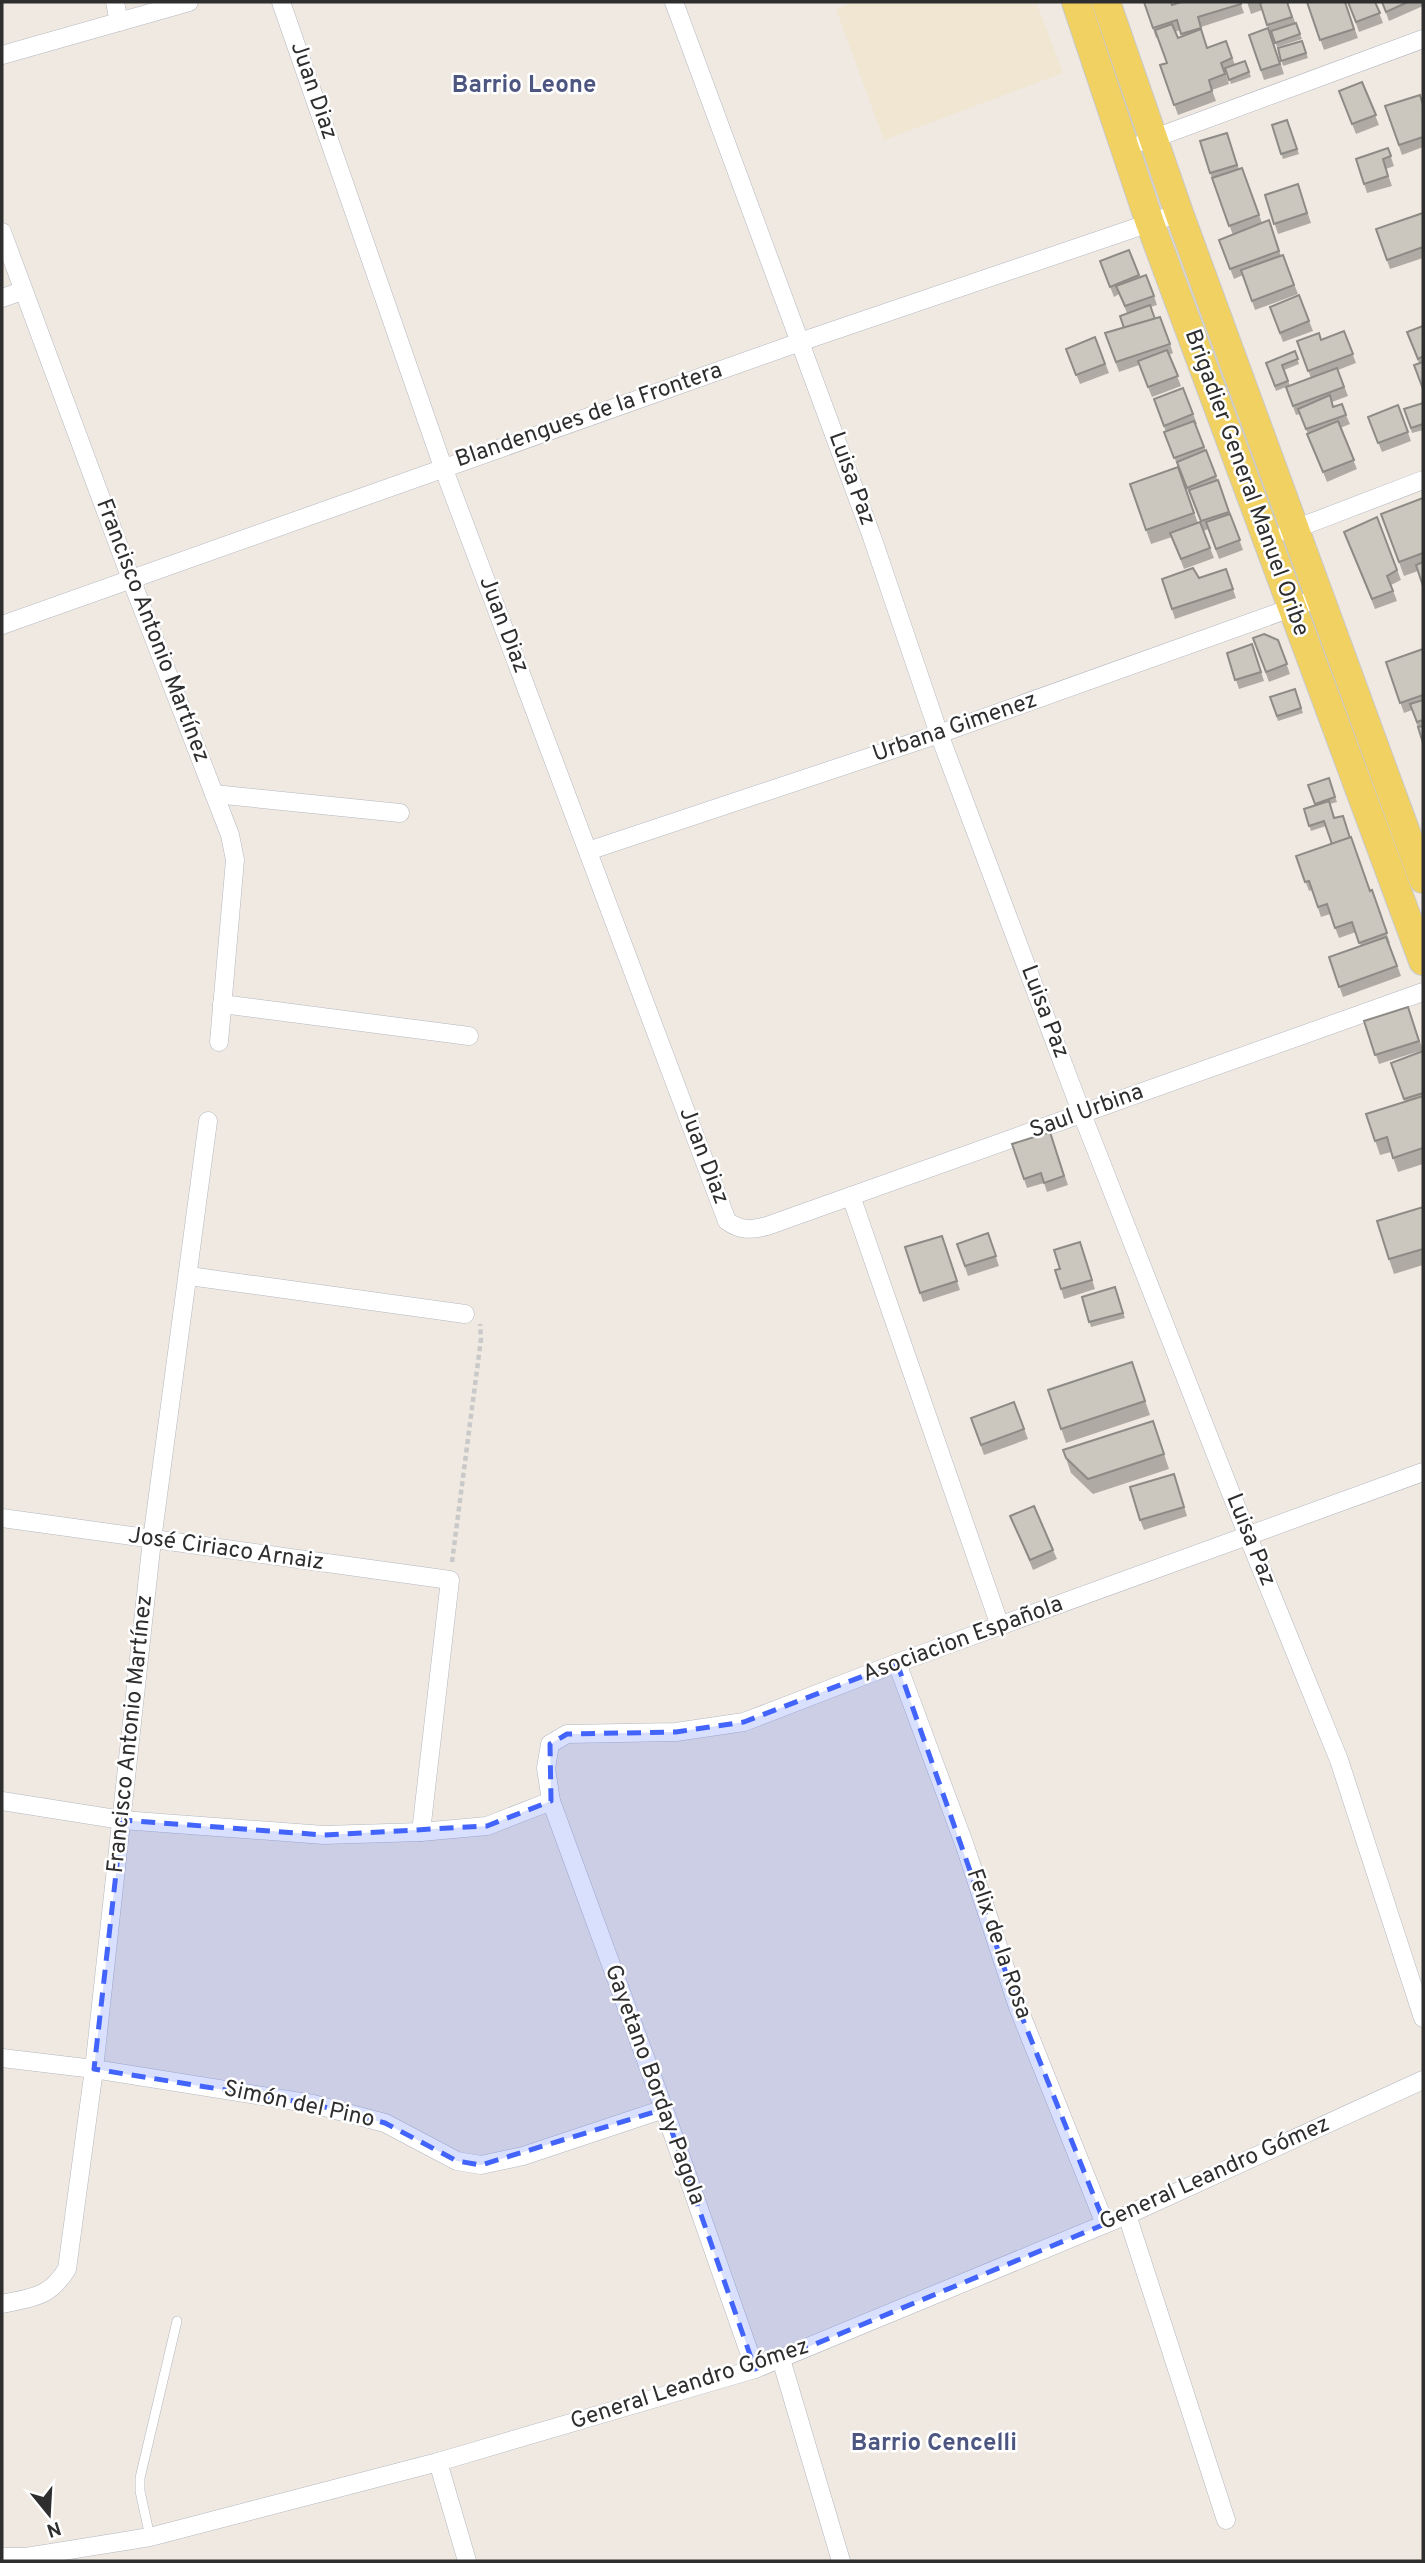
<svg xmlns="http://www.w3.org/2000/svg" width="1425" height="2563" viewBox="0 0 1425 2563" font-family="Overpass,sans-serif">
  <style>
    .education { fill: #f0e6d1 }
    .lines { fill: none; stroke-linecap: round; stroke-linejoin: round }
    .service-casing { stroke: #b4b7c1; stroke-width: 10 }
    .minor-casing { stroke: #b4b7c1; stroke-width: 19 }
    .primary-casing { stroke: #c9c9c9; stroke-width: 30 }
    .path { stroke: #c9c9c9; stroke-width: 4.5; stroke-dasharray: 5 3.5; stroke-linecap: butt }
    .service { stroke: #fff; stroke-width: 9 }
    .minor { stroke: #fff; stroke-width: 18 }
    .primary { stroke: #f2d163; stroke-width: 28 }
    .wall { fill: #afaba4; fill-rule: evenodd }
    .building { fill: #cbc7bf; stroke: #8e8b86; stroke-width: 2 }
    .marked { fill: #4264fb; fill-opacity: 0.2; stroke: #4264fb; stroke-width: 5; stroke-dasharray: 14 9; stroke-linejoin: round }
    .labels { text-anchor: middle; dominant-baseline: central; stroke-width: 5; stroke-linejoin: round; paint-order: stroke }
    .street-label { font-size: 23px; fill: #2e2e2e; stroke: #fff }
    .neighbourhood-label { font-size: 24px; font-weight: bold; fill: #4d5680; stroke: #fff }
  </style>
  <rect width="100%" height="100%" fill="#efe9e1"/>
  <path class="education" d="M855,2H1036L1063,73L884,140L836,9Z"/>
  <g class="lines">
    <g class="service-casing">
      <path id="service" d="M150,2537L140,2491V2478L177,2321"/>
    </g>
    <g class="minor-casing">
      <g id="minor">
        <path d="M115,2L119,22"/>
        <path d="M281,2L443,467L727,1221C741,1231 751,1230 767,1226L1423,992"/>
        <path d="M674,2L872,537L939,734L1082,1114L1247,1534L1339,1760L1423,2018"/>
        <path d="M2,55L189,2"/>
        <path d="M1144,142L1423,39"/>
        <path d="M2,232L131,579L230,835L235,860L219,1042"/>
        <path d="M2,298L22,291"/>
        <path d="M1287,532L1423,480"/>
        <path d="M2,625L800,342L1179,213"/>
        <path d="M214,794L400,813"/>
        <path d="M588,851L939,734L1319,598"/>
        <path d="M222,1004L469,1036"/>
        <path d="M851,1196L1000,1626"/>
        <path d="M189,1276L465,1314"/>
        <path d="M2,1518L450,1580L421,1832"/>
        <path d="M897,1663L965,1846L1018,2007L1105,2224"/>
        <path d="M2,1801L122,1820L324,1835L421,1832L487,1826L551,1801"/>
        <path d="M2,2058L94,2069L313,2104L385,2123L457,2161L481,2165L523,2156L664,2109"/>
        <path d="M1127,2215L1226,2520"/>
        <path d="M2,2304C33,2297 49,2298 67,2269L94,2069L152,1540L208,1121"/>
        <path d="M781,2359L841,2561"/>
        <path d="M755,2369L664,2109L551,1801L546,1768L550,1744L567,1734L676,1732L744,1722L897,1663L1423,1472"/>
        <path d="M438,2462L467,2561"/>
        <path d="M2,2557H26L150,2537L438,2462L755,2369L1127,2215L1423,2080"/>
      </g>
    </g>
    <g class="primary-casing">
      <g id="primary">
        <path d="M1076,2L1150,223L1423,961"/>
        <path d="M1106,2L1179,213L1423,879"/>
      </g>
    </g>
    <path class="path" d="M452,1562L481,1339L480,1324"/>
    <use href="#service" class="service"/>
    <use href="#minor" class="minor"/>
    <use href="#primary" class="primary"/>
  </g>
  <g class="wall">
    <path d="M1144,2L1172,4L1240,2L1244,13L1201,27L1207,48L1226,41L1235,65L1245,61L1251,77L1231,84L1226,72H1225L1229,84L1212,90L1216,101L1178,115L1160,65L1167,63L1158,37L1156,38ZM1180,30L1182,36L1178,38L1175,32Z"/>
    <path d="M1247,2H1287L1302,39L1277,47L1272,34L1271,35L1284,74L1264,80L1249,35L1268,28L1262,10L1251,14Z"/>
    <path d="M1307,2H1345L1358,38L1324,50Z"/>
    <path d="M1348,2H1375L1383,23L1359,32Z"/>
    <path d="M1382,2H1422L1423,6L1389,21Z"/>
    <path d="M1302,41L1308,58L1283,66L1278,48Z"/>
    <path d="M1362,82L1379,125L1356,134L1339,91Z"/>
    <path d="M1423,104V147L1402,155L1385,106Z"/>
    <path d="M1287,120L1299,154L1283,159L1272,125Z"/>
    <path d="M1227,133L1239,169L1242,168L1262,223L1269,220L1281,256L1283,255L1298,294L1255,310L1243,275L1234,279L1219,240L1233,235L1210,173Z"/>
    <path d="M1388,148L1394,166L1386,169L1392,186L1367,193L1356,159Z"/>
    <path d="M1298,184L1311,223L1278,234L1265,195Z"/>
    <path d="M1423,213V258L1390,269L1376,229Z"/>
    <path d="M1129,250L1140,277L1154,296L1157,305L1151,307L1155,319L1170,344L1173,353L1169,355L1181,386L1152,397L1139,365L1119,372L1105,333L1124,328L1127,313L1119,294L1114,297L1100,261Z"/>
    <path d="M1299,295L1313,331L1283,342L1270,307Z"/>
    <path d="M1423,326V390L1419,363L1407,332Z"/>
    <path d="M1344,331L1356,363L1338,370L1348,396L1332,402L1334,407L1346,415L1350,424L1340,428L1357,469L1327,482L1300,414L1296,415L1286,387L1276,391L1266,363L1295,351L1299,364L1284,370L1290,386L1311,378L1297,341L1321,340Z"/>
    <path d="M1095,337L1109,373L1080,384L1066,349Z"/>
    <path d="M1183,388L1197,424H1195L1216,476L1243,550L1219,559L1208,529L1204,531L1179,468H1178L1198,523L1200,522L1214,558L1184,569L1172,537L1151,544L1130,484L1178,467L1164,432H1166L1154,399Z"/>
    <path d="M1423,403V430L1412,433L1404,409Z"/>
    <path d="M1398,405L1411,441L1382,452L1368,417Z"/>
    <path d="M1423,498V586L1418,571L1404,576L1381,514Z"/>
    <path d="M1377,517L1401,580L1391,585L1397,601L1375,609L1344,532Z"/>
    <path d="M1226,569L1236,598L1175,619L1162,579L1199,578Z"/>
    <path d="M1253,638L1278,640L1290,674L1269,682Z"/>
    <path d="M1252,644L1264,681L1239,689L1227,653Z"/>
    <path d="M1423,649V743L1412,710L1404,713L1386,662Z"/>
    <path d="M1295,689L1303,713L1278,721L1270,697Z"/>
    <path d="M1329,778L1337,802L1330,804L1335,818L1370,891L1375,900L1390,943H1389L1401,976L1343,997L1329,957L1361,946L1356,932L1339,938L1330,914L1321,917L1312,890L1309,891L1296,856L1332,844L1326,826L1311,831L1304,809L1315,805L1308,785Z"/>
    <path d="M1408,1007L1423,1050L1379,1064L1364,1021Z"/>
    <path d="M1423,1051V1164L1398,1172L1391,1152L1380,1155L1366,1114L1405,1102L1391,1063Z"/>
    <path d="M1050,1132L1068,1185L1047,1192L1044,1183L1027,1188L1012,1144Z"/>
    <path d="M1423,1207V1265L1394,1274L1389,1259Z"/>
    <path d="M988,1233L999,1266L968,1276L957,1244Z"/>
    <path d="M942,1236L960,1290L923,1302L905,1247Z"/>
    <path d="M1083,1251L1095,1289L1064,1299L1061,1289L1060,1269Z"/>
    <path d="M1115,1287L1125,1318L1091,1327L1082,1297Z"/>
    <path d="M1132,1362L1150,1415L1066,1443L1048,1390Z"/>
    <path d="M1014,1402L1028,1439L984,1455L971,1418Z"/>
    <path d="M1153,1421L1169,1469L1093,1494L1071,1473L1063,1450Z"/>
    <path d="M1174,1474L1187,1516L1144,1530L1140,1520Z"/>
    <path d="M1010,1516L1053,1550L1057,1559L1033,1570Z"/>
  </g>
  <g class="building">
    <path d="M1144,2H1171L1172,5L1181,2H1240L1241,4L1198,17L1201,28L1181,34L1177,20L1153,28Z"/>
    <path d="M1263,2H1287L1292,17L1267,25L1260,3Z"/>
    <path d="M1307,2H1345L1354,29L1320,40Z"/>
    <path d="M1348,2H1375L1380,13L1356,22Z"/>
    <path d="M1382,2H1408L1386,12Z"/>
    <path d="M1296,23L1300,34L1275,43L1271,31Z"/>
    <path d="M1172,24L1178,38L1201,29L1207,48L1226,41L1232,58L1221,63L1225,74L1209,80L1212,91L1174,105L1160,65L1167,63L1155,30Z"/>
    <path d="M1268,28L1280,64L1261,70L1249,35Z"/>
    <path d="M1302,41L1306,53L1281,61L1278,48Z"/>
    <path d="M1245,61L1249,72L1229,80L1225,68Z"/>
    <path d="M1362,82L1376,115L1352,124L1339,91Z"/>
    <path d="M1420,95L1423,105V137L1399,145L1385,106Z"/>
    <path d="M1287,120L1297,149L1281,154L1272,125Z"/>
    <path d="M1227,133L1237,165L1210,173L1200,141Z"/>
    <path d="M1388,148L1391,156L1383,159L1388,176L1364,184L1356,159Z"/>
    <path d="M1242,168L1259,215L1229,226L1212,178Z"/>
    <path d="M1298,184L1307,213L1274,224L1265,195Z"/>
    <path d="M1423,213V247L1387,260L1376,229Z"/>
    <path d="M1269,220L1279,251L1230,269L1219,240Z"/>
    <path d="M1129,250L1139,275L1110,287L1100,261Z"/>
    <path d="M1283,255L1294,285L1252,301L1241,270Z"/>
    <path d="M1146,275L1154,296L1125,306L1116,286Z"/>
    <path d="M1299,295L1309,321L1280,333L1270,307Z"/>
    <path d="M1150,305L1155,319L1124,328L1120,316Z"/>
    <path d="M1160,317L1170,344L1116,362L1105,333Z"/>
    <path d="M1423,326V356L1418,359L1407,332Z"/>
    <path d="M1344,331L1353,354L1308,371L1297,341L1319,333L1321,340Z"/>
    <path d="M1095,337L1105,364L1076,375L1066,349Z"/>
    <path d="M1167,350L1178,376L1148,387L1138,361Z"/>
    <path d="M1295,351L1298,359L1282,365L1288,381L1275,386L1266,363Z"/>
    <path d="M1423,362V389L1414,365Z"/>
    <path d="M1337,368L1344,387L1293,406L1286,387Z"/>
    <path d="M1183,388L1193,414L1164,426L1154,399Z"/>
    <path d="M1330,395L1333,407L1342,404L1346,415L1306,429L1298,409Z"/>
    <path d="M1423,403V424L1411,428L1404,409Z"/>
    <path d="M1398,405L1408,432L1378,443L1368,417Z"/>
    <path d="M1194,421L1204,447L1174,458L1164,432Z"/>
    <path d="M1338,421L1354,460L1323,472L1307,434Z"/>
    <path d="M1206,450L1216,476L1187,488L1177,462Z"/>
    <path d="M1178,467L1194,513L1146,530L1130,484Z"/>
    <path d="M1218,480L1229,512L1201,521L1189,490Z"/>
    <path d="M1423,498V553L1399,562L1381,514Z"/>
    <path d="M1230,514L1240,540L1216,549L1206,522Z"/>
    <path d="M1377,517L1397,570L1387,576L1393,591L1372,599L1344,532Z"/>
    <path d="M1200,522L1210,548L1181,559L1170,533Z"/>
    <path d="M1423,562V586L1416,565Z"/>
    <path d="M1193,568L1199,578L1226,569L1233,589L1172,609L1162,579Z"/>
    <path d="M1264,634L1278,640L1287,664L1266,672L1253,638Z"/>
    <path d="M1252,644L1261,672L1235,680L1227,653Z"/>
    <path d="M1423,649V695L1400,703L1386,662Z"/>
    <path d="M1295,689L1301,708L1277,716L1270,697Z"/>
    <path d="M1423,700V720L1417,722L1410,704Z"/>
    <path d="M1423,726V743L1418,727Z"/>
    <path d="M1329,778L1335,797L1315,804L1308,785Z"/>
    <path d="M1329,801L1334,818L1343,816L1350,838L1332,844L1324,821L1309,826L1304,809Z"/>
    <path d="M1351,837L1370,891L1372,890L1387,933L1359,943L1352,922L1335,928L1327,904L1318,907L1309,881L1305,882L1296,856Z"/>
    <path d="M1386,937L1397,966L1339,987L1329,957Z"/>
    <path d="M1408,1007L1419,1041L1375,1055L1364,1021Z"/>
    <path d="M1423,1051V1093L1404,1099L1391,1063Z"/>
    <path d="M1423,1096V1148L1393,1158L1387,1137L1375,1141L1366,1114Z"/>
    <path d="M1050,1132L1064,1176L1044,1183L1041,1173L1024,1179L1012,1144Z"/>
    <path d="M1423,1207V1249L1389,1259L1377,1221Z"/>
    <path d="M988,1233L996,1256L965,1266L957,1244Z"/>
    <path d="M942,1236L957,1281L920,1293L905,1247Z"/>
    <path d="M1080,1242L1092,1280L1061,1289L1055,1270L1060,1269L1054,1250Z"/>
    <path d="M1115,1287L1123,1313L1089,1322L1082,1297Z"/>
    <path d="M1132,1362L1145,1401L1061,1429L1048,1390Z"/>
    <path d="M1014,1402L1024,1429L981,1445L971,1418Z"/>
    <path d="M1153,1421L1164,1454L1088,1479L1066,1458L1063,1450Z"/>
    <path d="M1174,1474L1184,1507L1140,1520L1130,1487Z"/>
    <path d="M1034,1506L1053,1550L1030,1560L1010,1516Z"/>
  </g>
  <path class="marked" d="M897,1663L1018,2007L1105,2224L755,2369L664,2109L481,2165L457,2161L385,2123L313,2104L94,2069L122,1820L324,1835L487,1826L551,1801L550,1744L567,1734L676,1732L744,1722Z"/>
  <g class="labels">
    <g class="street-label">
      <text transform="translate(313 91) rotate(71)">Juan Diaz</text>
      <text transform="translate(589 416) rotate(-19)">Blandengues de la Frontera</text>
      <text transform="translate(851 479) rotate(70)">Luisa Paz</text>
      <text transform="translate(1246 483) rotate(70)">Brigadier General Manuel Oribe</text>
      <text transform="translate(503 625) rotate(69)">Juan Diaz</text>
      <text transform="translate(152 631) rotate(69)">Francisco Antonio Martínez</text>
      <text transform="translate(955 728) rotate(-19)">Urbana Gimenez</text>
      <text transform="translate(1044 1012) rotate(69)">Luisa Paz</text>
      <text transform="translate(1087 1112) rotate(-20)">Saul Urbina</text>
      <text transform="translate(703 1156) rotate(69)">Juan Diaz</text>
      <text transform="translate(1250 1540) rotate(68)">Luisa Paz</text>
      <text transform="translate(226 1550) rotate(8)">José Ciriaco Arnaiz</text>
      <text transform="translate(963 1640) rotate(-20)">Asociacion Española</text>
      <text transform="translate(131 1734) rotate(-84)">Francisco Antonio Martínez</text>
      <text transform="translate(998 1944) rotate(71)">Felix de la Rosa</text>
      <text transform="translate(654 2085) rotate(70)">Gayetano Borday Pagola</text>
      <text transform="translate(299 2105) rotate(12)">Simón del Pino</text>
      <text transform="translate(1215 2174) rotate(-24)">General Leandro Gómez</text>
      <text transform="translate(690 2385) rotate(-18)">General Leandro Gómez</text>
    </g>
    <g class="neighbourhood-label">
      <text x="524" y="86">Barrio Leone</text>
      <text x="934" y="2444">Barrio Cencelli</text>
    </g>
  </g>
  <rect width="1425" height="2563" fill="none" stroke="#2e2e2e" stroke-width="7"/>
  <g transform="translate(49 2514) rotate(162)" stroke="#ffffff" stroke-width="5" paint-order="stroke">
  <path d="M0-5L12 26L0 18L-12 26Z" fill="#2e2e2e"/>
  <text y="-10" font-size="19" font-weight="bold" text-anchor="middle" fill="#2e2e2e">N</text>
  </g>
</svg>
